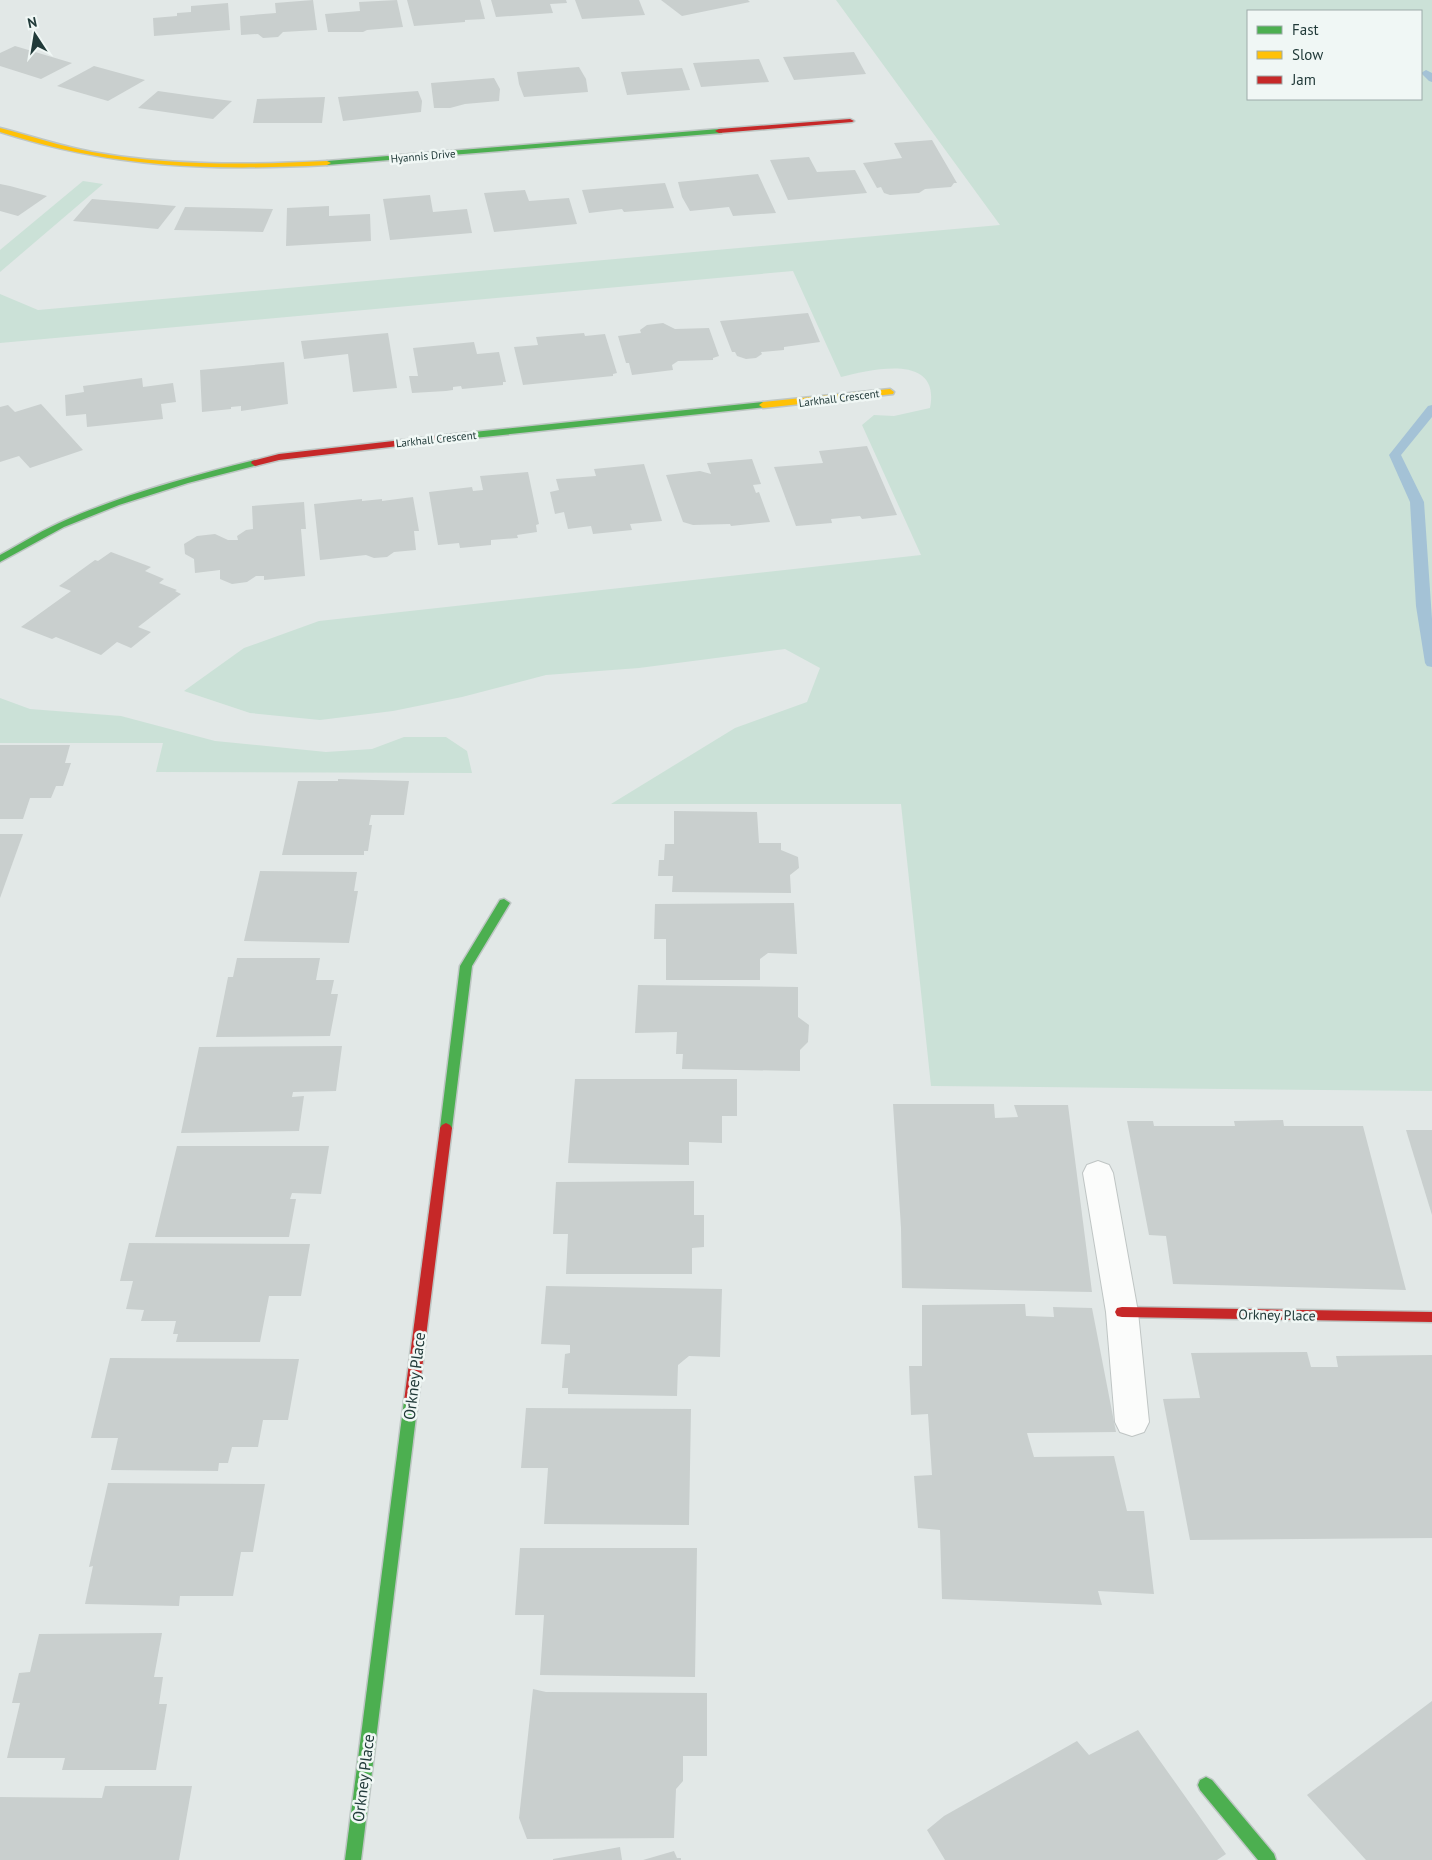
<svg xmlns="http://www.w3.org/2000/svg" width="1432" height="1860" viewBox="0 0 1432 1860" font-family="'PT Sans',sans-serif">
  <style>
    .green { fill: #cbe1d7; fill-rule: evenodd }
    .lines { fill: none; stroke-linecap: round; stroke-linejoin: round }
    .stream { fill: #a4c2d6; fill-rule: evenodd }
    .building { fill: #c9cfce }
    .street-casing { stroke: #bfc5c4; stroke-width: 2 }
    .fast-casing { stroke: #bec6c4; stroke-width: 3 }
    .slow-casing { stroke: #bec6c4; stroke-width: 3 }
    .jam-casing { stroke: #bec6c4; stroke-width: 3 }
    .street { fill: #fbfcfb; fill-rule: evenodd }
    .fast { fill: #4caf50; fill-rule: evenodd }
    .slow { fill: #ffc107; fill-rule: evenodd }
    .jam { fill: #c62828; fill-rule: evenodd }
    .labels { text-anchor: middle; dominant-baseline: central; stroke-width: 5; stroke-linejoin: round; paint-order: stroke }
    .far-street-label { font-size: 11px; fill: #213a39; stroke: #f0f7f5 }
    .street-label { font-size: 14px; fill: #213a39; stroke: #f0f7f5 }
    .near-street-label { font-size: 16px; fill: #213a39; stroke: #f0f7f5 }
  </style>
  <rect width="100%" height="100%" fill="#e2e8e7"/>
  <g class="green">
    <path d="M836,0H1432V1091L931,1086L901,804H611L735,728L807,702L820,668L785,649L639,668L546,675L462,697L393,711L320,720L250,713L184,691L244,648L319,621L921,555L862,425L874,415L894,416L930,408C941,352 871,370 841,377L793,271L0,343V294L38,310L1000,225ZM1248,11H1421V99H1248Z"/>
    <path d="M83,181L103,184L0,272V250Z"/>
    <path d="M0,698L30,709L121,716L215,741L326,752L372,749L404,737H446L467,751L472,773L156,772L163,743H0Z"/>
  </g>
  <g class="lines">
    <g class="stream">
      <path d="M1426,70L1432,73V82L1429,81L1421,73Z"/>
      <path d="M1432,405V417L1401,455L1424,502L1432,619V667L1427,666L1425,663L1416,606L1410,502L1389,455L1428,406Z"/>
    </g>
  </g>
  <g class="building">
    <path d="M313,0L317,30L283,32L278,37L263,38L258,34L241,35L240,16L276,13L275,3Z"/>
    <path d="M397,0L403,27L367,30L363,32H328L325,14L360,11L359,2Z"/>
    <path d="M407,0H480L485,19L465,20V22L414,26Z"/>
    <path d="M491,0H566L567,3L550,4L553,13L496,17Z"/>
    <path d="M575,0H639L645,15L582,19Z"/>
    <path d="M661,0H748L750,2L682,16Z"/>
    <path d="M228,3L230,30L154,36L153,18L177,16V13L191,12V6Z"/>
    <path d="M15,46L72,63L41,79L0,66V53Z"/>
    <path d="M854,52L866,74L794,80L783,57Z"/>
    <path d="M759,59L769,82L701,87L693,63Z"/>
    <path d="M94,66L145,80L108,101L57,86Z"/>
    <path d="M579,67L586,79L588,92L524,97L519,84L517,72Z"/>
    <path d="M682,68L690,90L627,95L621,72Z"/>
    <path d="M494,78L500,89L499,101L465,104L450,108H434L431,83Z"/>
    <path d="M158,91L193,96L232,101L213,119L138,108Z"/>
    <path d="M418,91L422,101L421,112L343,121L338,97Z"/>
    <path d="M325,97L322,123H253L257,99Z"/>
    <path d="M932,140L957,183H954L951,187L925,189L919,193L890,195L884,193L881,187L877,188L863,163L902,158L894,143Z"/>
    <path d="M809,157L817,172L855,170L867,193L788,200L770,160Z"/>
    <path d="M758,174L776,213L733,216L729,207L690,211L682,197L678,182Z"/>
    <path d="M665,183L674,208L624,212L622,209L589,213L582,190Z"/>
    <path d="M0,184L10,186L47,196L18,216L0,211Z"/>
    <path d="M525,190L529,201L569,198L577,224L494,232L484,193Z"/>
    <path d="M430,195L433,212L467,209L472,233L390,240L383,199Z"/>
    <path d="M92,199L176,206L158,229L73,221Z"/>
    <path d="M329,206V216L370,214L371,241L286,246L287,208Z"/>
    <path d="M185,207L273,209L263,232L174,230Z"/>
    <path d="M808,313L820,342L784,347V350L761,352L762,354L756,358L746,359L737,356L735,352H732L720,321Z"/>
    <path d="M663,323L675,329L709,328L719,356L713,358V360L678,361L672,365L673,370L632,375L629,363H626L618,336L641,333L640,330L647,325Z"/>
    <path d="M388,333L397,388L353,392L348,354L304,359L301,341Z"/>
    <path d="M584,333L585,336L605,334L617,373L613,374V376L523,385L514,347L538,345L536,337Z"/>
    <path d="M474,342L477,354L499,352L506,382H503V385L462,389L461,386L453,387V390L446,391L412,393L409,376H418L413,348Z"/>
    <path d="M284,362L288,404L241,411V406L231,407V409L202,412L200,370Z"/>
    <path d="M142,378L143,387L173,383L176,402L161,404L163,419L87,427L86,414L66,416L65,395L84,392L83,386Z"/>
    <path d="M41,404L83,450L30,468L19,456L0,462V407L8,405L15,412Z"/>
    <path d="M867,446L897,515L862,519L860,516L831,519L832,523L796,526L774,467L823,463L819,451Z"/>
    <path d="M752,459L761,484L753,485L756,493L759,492L770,522L731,526L730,524L693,525L683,522L666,475L700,471L711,474L707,463Z"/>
    <path d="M644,464L662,521L630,524L632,530L593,534L591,526L568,529L564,512L555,514L550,492L559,490L556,479L596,476L594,469Z"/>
    <path d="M528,472L539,524L536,525L537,532L517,535L518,538L491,540V545L460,548L459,543L438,545L429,492L472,487L473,491L483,490L480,476Z"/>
    <path d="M413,497L419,531H414L416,550L394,552L387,557L374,558L366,555L320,560L314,504L362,499V501L382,499V501Z"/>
    <path d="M304,502L306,529H301L305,576L264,580V576H256L247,582L232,584L220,579V570L195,573L194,559L185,554L184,544L197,536L215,534L228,540H238L237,536L246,530L253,529L252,506Z"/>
    <path d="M111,552L151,567L145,571L164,579L159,583L177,590L175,591L181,594L138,627L151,632L131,648L117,642L101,655L56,637L52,639L21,627L71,591L59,586L95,560L98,561Z"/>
    <path d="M0,745H70L65,763H71L63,786H56L51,798H30L23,819H0Z"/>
    <path d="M338,779L409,781L404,815H371L369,825H372L368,851H364V855H282L298,781H338Z"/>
    <path d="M674,811L757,812L759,843H781V850L798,857L799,868L790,875L791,893L672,892L673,876H658L659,860H664L665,844H674Z"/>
    <path d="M0,834H23L0,898Z"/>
    <path d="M260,871L357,872L354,891H358L349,943L244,941Z"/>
    <path d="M794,903L797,954L768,953L760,959V980H666V939H654L655,904Z"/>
    <path d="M237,958H320L316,980H334L331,994H338L330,1036L216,1037L228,977H233Z"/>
    <path d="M638,985L798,987V1017L809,1025L808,1042L800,1050V1071L682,1069L683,1054H676L677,1032L635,1033Z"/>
    <path d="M342,1046L336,1091L293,1092L292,1097L304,1096L299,1131L181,1133L199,1047Z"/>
    <path d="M575,1079H737V1116H722V1143L689,1142V1165L568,1163Z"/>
    <path d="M893,1104H994L995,1118L1018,1117L1014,1105H1068L1092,1292L902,1288L901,1228Z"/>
    <path d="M1283,1120L1284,1126H1363L1406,1290L1173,1284L1166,1236L1149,1235L1127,1121H1153L1154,1126H1235L1234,1121Z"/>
    <path d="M1406,1130H1432V1215Z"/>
    <path d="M177,1146H329L321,1194L292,1193L290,1199H296L289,1237H155Z"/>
    <path d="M694,1181V1215H704V1247L692,1248V1274H566L568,1234H553L556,1182Z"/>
    <path d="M129,1243L310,1244L301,1296H269L260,1342H176L178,1334H173L176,1321H141L144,1310L126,1309L133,1281H120Z"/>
    <path d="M546,1286L722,1289L720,1357L689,1356L678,1365L677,1396L568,1394V1388H562L565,1354L570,1353V1345L541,1344Z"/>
    <path d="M1025,1304L1026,1316L1054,1317L1053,1307L1092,1308L1116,1432L1027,1433L1034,1457L1114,1456L1127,1511H1144L1154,1594L1098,1591L1102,1605L942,1599L940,1530L918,1528L914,1476L932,1475L928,1414L911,1415L909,1366H922V1305Z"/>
    <path d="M1307,1352L1311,1367H1338L1336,1356L1432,1355V1538L1190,1540L1163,1399L1200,1398L1191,1353Z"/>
    <path d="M110,1358L299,1359L288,1420H263L258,1447H232L228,1463H219L218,1471L111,1470L118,1438H91Z"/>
    <path d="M526,1408L691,1409L689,1525L544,1524L548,1468H521Z"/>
    <path d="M108,1483L265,1484L253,1552H241L233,1596H180L179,1606L85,1604L93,1566L89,1567Z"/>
    <path d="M520,1548H697L695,1677L540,1675L544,1615H515Z"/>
    <path d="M162,1633L154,1677H163L159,1704H167L156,1770H62L65,1758H7L20,1703H12L19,1673L30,1672L39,1634Z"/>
    <path d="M533,1689L546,1692L707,1693V1756H683V1781L676,1789L674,1838L527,1839L519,1818Z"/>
    <path d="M1432,1701V1860H1366L1307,1795Z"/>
    <path d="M1138,1730L1226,1854L1217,1860H945L927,1830L944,1816L1077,1741L1089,1755Z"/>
    <path d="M105,1786H192L179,1860H0V1797L102,1798Z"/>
    <path d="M620,1847L622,1860H553V1859Z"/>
    <path d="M674,1851L677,1858H681V1860H643Z"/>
  </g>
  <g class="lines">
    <g class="street-casing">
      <path id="street" d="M1098,1161L1109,1165L1113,1173L1138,1312L1149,1422L1144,1432L1132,1436L1120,1432L1115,1422L1106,1312L1083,1173L1087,1165Z"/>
    </g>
    <g class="fast-casing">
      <g id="fast">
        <path d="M719,129H722V133L327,165L323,163L327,161Z"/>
        <path d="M763,402L767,405L766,407L464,439L460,436L464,433Z"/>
        <path d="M255,460L259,463L258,465L188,483L119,505L64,527L0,562V555C22,543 44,529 68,519C128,493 191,476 255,460Z"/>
        <path d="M504,899L510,903L472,966L452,1128L450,1131H442L440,1128L460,966L500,900Z"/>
        <path d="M411,1395L416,1397L418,1401L361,1860H345L404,1401L406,1397Z"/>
        <path d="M1206,1777L1212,1780L1274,1854L1276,1860H1258L1200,1790L1198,1785L1200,1780Z"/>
      </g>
    </g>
    <g class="slow-casing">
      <g id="slow">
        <path d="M0,128C31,136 60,146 92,152C170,166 248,165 327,161L331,163L327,165C210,171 112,168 0,132Z"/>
        <path d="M890,389L894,392L893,394L763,408L759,405L763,402Z"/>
      </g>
    </g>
    <g class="jam-casing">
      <g id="jam">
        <path d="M850,119L854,121L852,122L719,133L715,131L719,129Z"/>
        <path d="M464,433L467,434V438L279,460L255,466L251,463L252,461L279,454Z"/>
        <path d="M446,1123L450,1125L452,1128L418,1401L416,1405L411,1407L406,1405L404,1401L440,1128L442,1125Z"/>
        <path d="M1122,1307L1432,1312V1322L1122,1317L1117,1316L1115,1312L1117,1308Z"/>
      </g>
    </g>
    <use href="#street" class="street"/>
    <use href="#fast" class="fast"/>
    <use href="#slow" class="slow"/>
    <use href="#jam" class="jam"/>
  </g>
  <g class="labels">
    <g class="far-street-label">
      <text transform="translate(423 156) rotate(-5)">Hyannis Drive</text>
      <text transform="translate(839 398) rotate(-7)">Larkhall Crescent</text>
      <text transform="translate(436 439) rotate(-6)">Larkhall Crescent</text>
    </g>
    <g class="street-label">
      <text transform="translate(1277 1315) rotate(1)">Orkney Place</text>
    </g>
    <g class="near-street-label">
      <text transform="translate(414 1376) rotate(-83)">Orkney Place</text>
      <text transform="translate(363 1778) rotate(-83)">Orkney Place</text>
    </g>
  </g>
  <rect x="1247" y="10" width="175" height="90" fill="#f0f7f5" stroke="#9dabaa"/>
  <rect x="1257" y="26" width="25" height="8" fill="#4caf50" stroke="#9dabaa"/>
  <text x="1292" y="35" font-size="15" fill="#213a39">Fast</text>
  <rect x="1257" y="51" width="25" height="8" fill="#ffc107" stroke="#9dabaa"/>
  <text x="1292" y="60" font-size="15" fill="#213a39">Slow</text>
  <rect x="1257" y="76" width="25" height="8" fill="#c62828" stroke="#9dabaa"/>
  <text x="1292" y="85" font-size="15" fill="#213a39">Jam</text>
  <g transform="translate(35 35) rotate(348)" stroke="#f0f7f5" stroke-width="4" paint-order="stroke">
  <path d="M0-4L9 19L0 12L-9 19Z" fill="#213a39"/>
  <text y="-8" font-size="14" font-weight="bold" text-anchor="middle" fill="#213a39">N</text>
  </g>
</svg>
